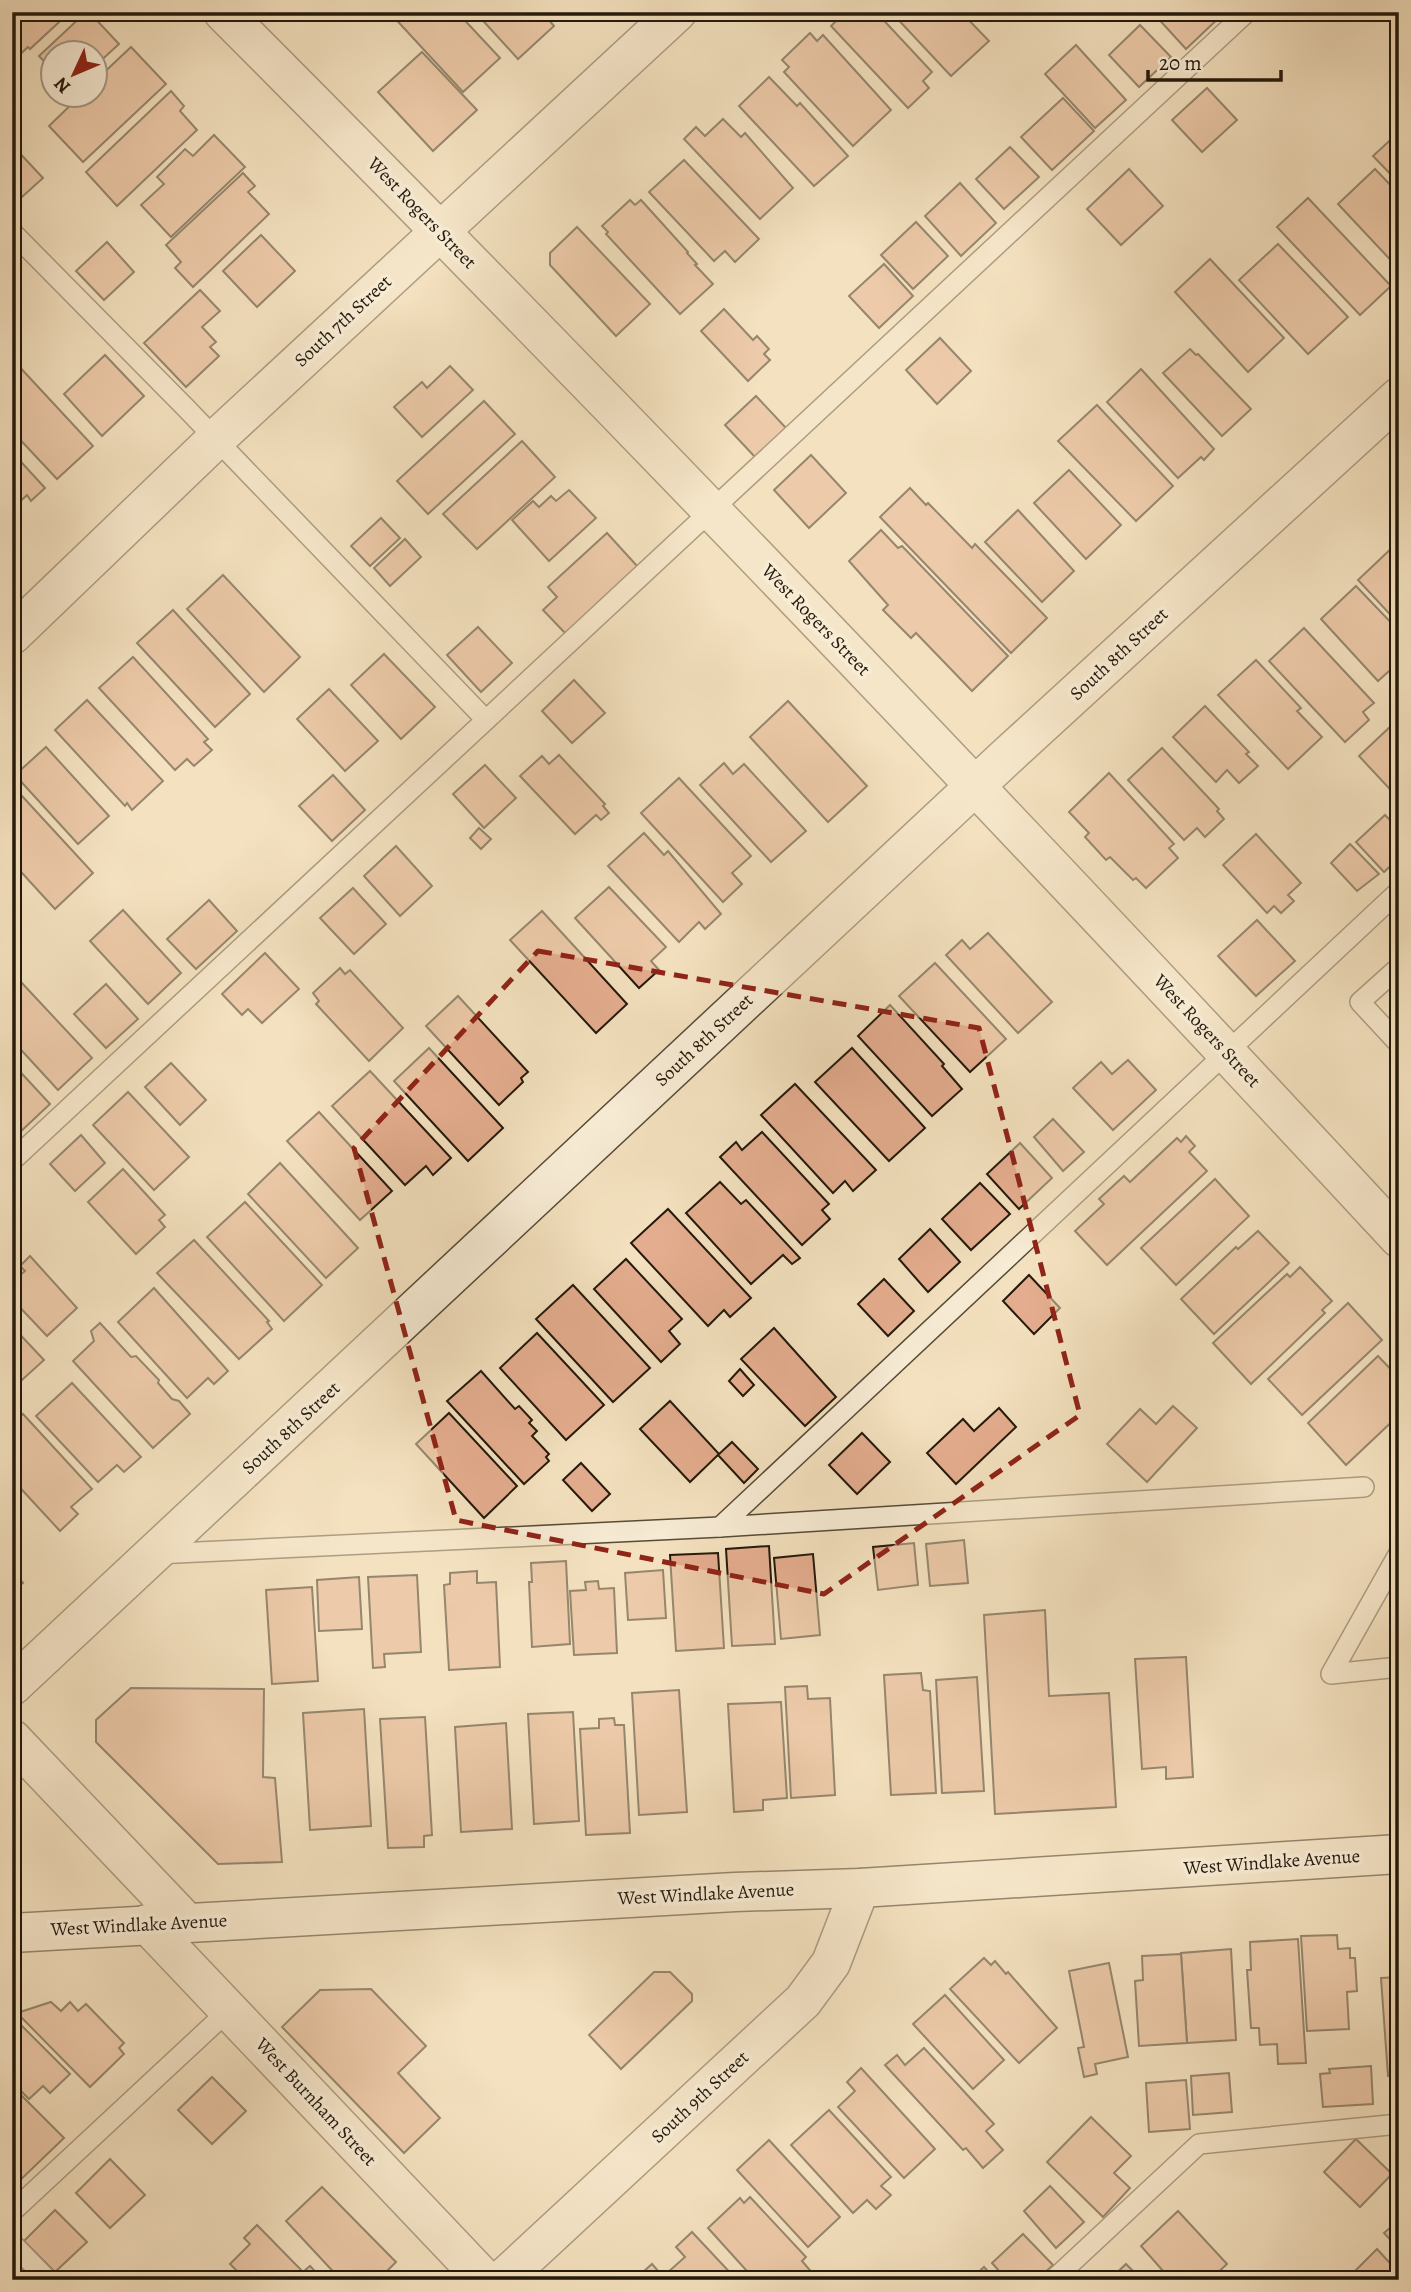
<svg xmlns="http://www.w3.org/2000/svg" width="1411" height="2292" viewBox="0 0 1411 2292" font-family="Alegreya,serif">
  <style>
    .building { fill: #e4ad8f; stroke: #23190b; stroke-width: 2 }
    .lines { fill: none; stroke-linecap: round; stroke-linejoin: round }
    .lane-casing { stroke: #574b38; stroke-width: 22 }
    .street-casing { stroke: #574b38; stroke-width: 41 }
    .secondary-casing { stroke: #23190b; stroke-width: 41 }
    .lane { stroke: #f8ecd5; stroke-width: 19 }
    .street { stroke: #f8ecd5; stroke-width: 38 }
    .secondary { stroke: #f8ecd5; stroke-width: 38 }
    .marked { fill: none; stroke: #8f2418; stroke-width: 5; stroke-dasharray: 14 9; stroke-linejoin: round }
    .labels { text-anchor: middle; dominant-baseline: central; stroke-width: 7; stroke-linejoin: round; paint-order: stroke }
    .street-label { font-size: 19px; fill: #23190b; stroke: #f8ecd5 }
  </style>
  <rect width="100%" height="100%" fill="#f4e1bf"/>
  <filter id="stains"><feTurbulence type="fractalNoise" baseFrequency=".00286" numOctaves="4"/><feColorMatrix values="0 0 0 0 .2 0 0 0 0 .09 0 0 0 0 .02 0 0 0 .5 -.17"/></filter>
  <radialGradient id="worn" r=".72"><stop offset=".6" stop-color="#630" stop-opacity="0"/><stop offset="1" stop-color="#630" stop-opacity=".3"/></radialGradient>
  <g class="building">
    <path d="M12,12H70L30,49L28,47L12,62Z"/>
    <path d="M86,12H89L119,44L94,67V52H52V70L39,56Z"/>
    <path d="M389,12H457L500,58L463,92Z"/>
    <path d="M475,12H542L554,26L518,59Z"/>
    <path d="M845,12H876L932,72L923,81L929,88L908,108L831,26Z"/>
    <path d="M891,12H961L989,41L951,76Z"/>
    <path d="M981,12H1000L990,21Z"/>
    <path d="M1156,12H1219L1222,15L1186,49L1154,14Z"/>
    <path d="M1140,25L1171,57L1139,87L1109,55Z"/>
    <path d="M810,33L817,41L823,35L891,110L853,146L784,72L789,67L782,60Z"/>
    <path d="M1076,45L1126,100L1095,128L1045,74Z"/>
    <path d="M131,47L166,84L83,162L49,126L82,94H94V82Z"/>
    <path d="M422,52L477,110L433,151L378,92Z"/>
    <path d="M769,77L797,106L800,103L848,156L814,186L739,106Z"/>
    <path d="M1207,88L1237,120L1202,152L1172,120Z"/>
    <path d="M171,91L184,106L180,111L197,130L117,206L86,172Z"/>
    <path d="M1063,98L1094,131L1052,170L1021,137Z"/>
    <path d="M723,119L741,137L745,133L793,188L760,219L684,139L696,127L705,136Z"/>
    <path d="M1399,132V183L1373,156Z"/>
    <path d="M214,135L245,167L171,237L141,205L164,184L157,177L185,149L193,156Z"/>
    <path d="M14,147L43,178L13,205L12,150Z"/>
    <path d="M1010,147L1039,177L1004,209L976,179Z"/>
    <path d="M684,160L759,239L735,262L725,251L714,261L649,192Z"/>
    <path d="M1129,169L1163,206L1121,245L1087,209Z"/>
    <path d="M1375,169L1399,194V269L1338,204Z"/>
    <path d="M243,173L255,186L248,192L269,214L193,287L175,268L181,262L166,245Z"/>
    <path d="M960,183L996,223L961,256L925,216Z"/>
    <path d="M1308,198L1391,286L1360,315L1277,227Z"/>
    <path d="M630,200L635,205L641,200L688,252L687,253L697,264L695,265L713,284L680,314L606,234L608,232L602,226Z"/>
    <path d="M916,222L948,256L913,289L881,255Z"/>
    <path d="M577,227L650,304L616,336L550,265V253Z"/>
    <path d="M261,235L295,271L257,307L223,271Z"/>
    <path d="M107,242L134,272L104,300L76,271Z"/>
    <path d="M1278,244L1348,317L1308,354L1239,280Z"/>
    <path d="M1210,259L1284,338L1248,372L1175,292Z"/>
    <path d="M884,264L913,296L879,328L849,296Z"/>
    <path d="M200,290L220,311L202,327L216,342L210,347L219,356L186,387L144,343Z"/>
    <path d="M724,309L753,340L757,336L769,349L764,354L770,360L748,381L701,331Z"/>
    <path d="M940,338L971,371L937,404L906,370Z"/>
    <path d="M1190,349L1196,355L1198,354L1251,409L1222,436L1163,373Z"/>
    <path d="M105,355L144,396L102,436L64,394Z"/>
    <path d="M15,362L93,446L57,479L12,431V364Z"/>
    <path d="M450,366L473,390L422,437L394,407L422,382L427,388Z"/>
    <path d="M1141,369L1214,449L1204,460L1201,457L1178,478L1107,402Z"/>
    <path d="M756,396L786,428L755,457L725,425Z"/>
    <path d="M484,401L515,434L428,514L397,481Z"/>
    <path d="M1097,405L1173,486L1136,521L1058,441Z"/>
    <path d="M522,441L555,477L477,549L443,514Z"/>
    <path d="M12,452L45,488L31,501L27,495L12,509Z"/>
    <path d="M811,455L846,493L809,528L774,490Z"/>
    <path d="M1069,470L1121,525L1086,559L1034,503Z"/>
    <path d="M910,488L926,505L928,503L972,548L975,544L1047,618L1011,653L880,517Z"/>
    <path d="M569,490L596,518L549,561L512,520L533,501L539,507L551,496L556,501Z"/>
    <path d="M1018,510L1074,571L1042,602L985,542Z"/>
    <path d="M381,518L400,538L370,566L351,546Z"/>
    <path d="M881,530L898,548L902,546L1008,656L972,691L916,633L911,638L883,610L888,605L849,561Z"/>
    <path d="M607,533L638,567L566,634L543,610L557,597L548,587Z"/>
    <path d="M405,539L421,557L390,586L374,568Z"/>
    <path d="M1395,545L1399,549V624L1358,580Z"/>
    <path d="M223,575L300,657L264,692L187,609Z"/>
    <path d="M1356,586L1399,631V662L1378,681L1321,619Z"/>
    <path d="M173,610L250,694L215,727L137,643Z"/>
    <path d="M478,627L512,663L481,692L447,655Z"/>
    <path d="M1304,628L1374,703L1363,712L1369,720L1345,742L1269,661Z"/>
    <path d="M384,654L435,707L401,739L351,685Z"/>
    <path d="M133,657L208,739L204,742L212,750L194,766L187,759L175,770L99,688Z"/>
    <path d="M1256,660L1301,708L1297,711L1322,737L1288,769L1218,695Z"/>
    <path d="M574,680L605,713L572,743L542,711Z"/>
    <path d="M329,689L378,741L345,771L297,719Z"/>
    <path d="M87,700L163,781L132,810L127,803L125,806L55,730Z"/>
    <path d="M788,701L867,786L828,822L750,737Z"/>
    <path d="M1205,706L1249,752L1246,754L1258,766L1239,783L1227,770L1216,782L1173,737Z"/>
    <path d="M1391,726L1399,734V799L1359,756Z"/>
    <path d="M46,747L109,816L78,844L15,775Z"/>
    <path d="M1162,748L1219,809L1217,811L1224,819L1205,837L1197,828L1184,840L1128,780Z"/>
    <path d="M559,755L605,804L603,806L609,813L601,820L596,815L575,834L520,776L542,756L549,764Z"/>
    <path d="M724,763L733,774L744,764L806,831L771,862L700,785Z"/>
    <path d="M485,765L516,798L484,828L453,794Z"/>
    <path d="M1109,773L1174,844L1169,848L1178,858L1146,888L1136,878L1133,880L1110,857L1106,860L1085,837L1089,833L1069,812Z"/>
    <path d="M333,775L365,810L332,841L299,806Z"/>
    <path d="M679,778L751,856L732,873L742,884L723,902L641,813Z"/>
    <path d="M22,796L93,873L55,909L12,862V805Z"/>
    <path d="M1385,815L1399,829V858L1384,872L1356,842Z"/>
    <path d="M479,828L491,839L481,849L470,838Z"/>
    <path d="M644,833L664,855L668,851L721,914L705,929L699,922L679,942L608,866Z"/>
    <path d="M1256,834L1301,883L1288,895L1294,901L1281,913L1274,906L1267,913L1223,865Z"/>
    <path d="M1350,844L1379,874L1357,891L1331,863Z"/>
    <path d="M396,846L432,886L400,916L364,876Z"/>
    <path d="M609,887L666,947L651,961L659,970L639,988L575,918Z"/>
    <path d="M353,888L386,924L354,954L320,918Z"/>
    <path d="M209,900L237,931L196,969L167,939Z"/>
    <path d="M123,910L181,973L148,1004L90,941Z"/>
    <path d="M542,911L627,1004L596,1033L510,940Z"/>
    <path d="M1257,920L1295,961L1256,996L1218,956Z"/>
    <path d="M988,933L1052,1002L1018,1033L946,955L962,940L970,949Z"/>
    <path d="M265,953L299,989L262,1023L248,1009L242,1015L222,994Z"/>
    <path d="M935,963L1006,1039L970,1072L899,996Z"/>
    <path d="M340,968L345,974L350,970L403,1028L369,1061L316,1004L319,1001L313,993Z"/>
    <path d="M21,982L92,1058L58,1090L12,1040V990Z"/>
    <path d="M106,984L138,1019L106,1048L74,1014Z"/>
    <path d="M458,996L528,1072L521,1078L523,1082L499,1105L426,1026Z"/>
    <path d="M890,1005L944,1064L942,1066L962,1089L932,1116L858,1036Z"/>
    <path d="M429,1048L503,1128L468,1161L394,1081Z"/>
    <path d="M852,1048L925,1128L889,1161L815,1082Z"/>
    <path d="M1128,1060L1156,1090L1113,1130L1073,1088L1101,1062L1112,1074Z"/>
    <path d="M12,1063L50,1104L18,1134L12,1128Z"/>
    <path d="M171,1063L206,1100L180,1125L145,1087Z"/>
    <path d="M370,1071L451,1158L433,1175L426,1166L405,1185L332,1106Z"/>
    <path d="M795,1084L876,1170L853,1191L845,1181L833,1193L761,1115Z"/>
    <path d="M128,1092L189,1157L154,1190L93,1125Z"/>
    <path d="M319,1112L392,1191L360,1220L287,1141Z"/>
    <path d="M1053,1119L1084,1152L1063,1171L1034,1137Z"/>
    <path d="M762,1132L829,1204L822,1210L830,1219L802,1245L720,1157L736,1142L742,1150Z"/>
    <path d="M81,1135L105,1163L75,1191L50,1164Z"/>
    <path d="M1186,1136L1195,1146L1189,1152L1207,1171L1107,1265L1075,1231L1104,1204L1099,1199L1124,1176L1130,1182L1177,1138L1181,1142Z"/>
    <path d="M1020,1143L1052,1178L1019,1209L987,1174Z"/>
    <path d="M280,1163L358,1248L326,1278L248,1194Z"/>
    <path d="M123,1169L165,1215L159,1220L165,1227L136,1254L88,1202Z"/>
    <path d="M1215,1179L1249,1216L1176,1285L1141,1248Z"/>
    <path d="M720,1182L741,1204L746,1200L800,1258L792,1264L783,1255L751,1284L686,1213Z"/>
    <path d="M980,1183L1010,1214L971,1250L942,1219Z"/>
    <path d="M245,1202L322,1285L284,1321L207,1237Z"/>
    <path d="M668,1209L751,1298L730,1317L724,1310L708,1326L631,1243Z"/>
    <path d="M930,1229L960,1262L928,1292L899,1259Z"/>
    <path d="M1258,1231L1289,1263L1214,1334L1181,1299L1236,1247L1238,1249Z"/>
    <path d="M194,1240L269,1321L267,1322L272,1329L239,1359L157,1273Z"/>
    <path d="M30,1256L77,1308L47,1336L12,1299V1282L25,1271L20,1266Z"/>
    <path d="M626,1259L682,1319L669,1331L680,1344L661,1362L594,1289Z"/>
    <path d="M1300,1267L1332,1301L1322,1310L1325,1313L1251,1384L1213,1343L1287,1274L1290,1277Z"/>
    <path d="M1029,1275L1060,1308L1034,1334L1003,1301Z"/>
    <path d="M884,1279L914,1311L888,1336L858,1304Z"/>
    <path d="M573,1285L650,1368L613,1402L536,1319Z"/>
    <path d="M154,1288L228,1371L214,1384L208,1378L187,1398L118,1322Z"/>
    <path d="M1348,1303L1382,1340L1302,1415L1268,1379Z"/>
    <path d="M100,1323L131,1357L136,1356L159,1380L158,1383L172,1399L179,1401L190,1414L153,1448L73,1361L94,1341L91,1331Z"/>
    <path d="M12,1326L44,1360L12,1389Z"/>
    <path d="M774,1328L836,1397L805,1426L741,1359Z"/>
    <path d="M537,1333L604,1405L566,1440L500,1368Z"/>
    <path d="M1378,1356L1399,1378V1415L1346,1465L1308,1423Z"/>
    <path d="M740,1369L754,1385L743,1396L729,1381Z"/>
    <path d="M481,1371L515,1409L519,1406L532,1420L529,1423L537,1431L532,1436L549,1454L546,1457L549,1461L524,1484L447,1401Z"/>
    <path d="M72,1383L141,1457L124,1472L117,1465L98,1482L36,1416Z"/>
    <path d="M670,1401L719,1454L690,1482L640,1429Z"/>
    <path d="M1173,1406L1197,1428L1147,1482L1107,1444L1140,1409L1156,1424Z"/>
    <path d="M999,1408L1016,1427L956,1484L927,1453L963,1419L974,1431Z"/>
    <path d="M449,1413L517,1486L484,1518L416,1444Z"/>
    <path d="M23,1414L92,1489L71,1507L78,1514L60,1531L12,1479V1424Z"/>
    <path d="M862,1433L890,1462L857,1494L829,1465Z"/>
    <path d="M732,1442L758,1469L744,1483L718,1455Z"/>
    <path d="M581,1463L610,1494L592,1511L563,1480Z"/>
    <path d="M964,1540L968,1583L930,1586L926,1544Z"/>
    <path d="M914,1543L918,1585L878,1590L873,1547Z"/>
    <path d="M769,1546L775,1644L732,1646L726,1549Z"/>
    <path d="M718,1553L724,1648L676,1651L670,1555Z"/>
    <path d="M813,1554L820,1635L781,1639L774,1558Z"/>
    <path d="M566,1561L570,1644L532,1647L529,1582H532L531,1563Z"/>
    <path d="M663,1570L666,1618L628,1620L625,1573Z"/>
    <path d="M12,1571L23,1583L12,1592Z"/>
    <path d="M477,1571V1583L496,1582L500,1667L449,1670L444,1585L450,1584V1573Z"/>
    <path d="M417,1575L421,1652L384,1654L385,1667L373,1668L368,1577Z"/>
    <path d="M359,1577L362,1629L319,1631L317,1580Z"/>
    <path d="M598,1581L599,1589L614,1588L617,1653L574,1655L570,1591L586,1590L585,1582Z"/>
    <path d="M312,1587L318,1681L272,1684L266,1590Z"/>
    <path d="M1045,1610L1049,1696L1109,1693L1116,1807L995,1814L984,1615Z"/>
    <path d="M1186,1657L1193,1777L1166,1779V1767L1142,1769L1135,1659Z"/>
    <path d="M921,1673L923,1690L930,1691L936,1793L891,1795L884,1675Z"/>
    <path d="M977,1677L984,1791L942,1793L936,1680Z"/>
    <path d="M807,1686L808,1699L830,1698L835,1795L791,1798L785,1687Z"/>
    <path d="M131,1688L264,1689L263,1777L275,1778L282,1862L218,1864L96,1742V1720Z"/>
    <path d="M679,1690L687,1812L639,1815L632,1693Z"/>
    <path d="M781,1702L787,1798L763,1800V1810L734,1812L728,1704Z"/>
    <path d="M364,1709L371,1826L310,1830L303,1713Z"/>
    <path d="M573,1712L579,1821L534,1824L528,1714Z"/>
    <path d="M425,1717L432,1835L424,1836V1847L388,1848L380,1719Z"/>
    <path d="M614,1718L615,1725H624L630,1833L586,1835L580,1729L599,1728V1719Z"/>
    <path d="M506,1723L512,1829L461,1832L455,1727Z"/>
    <path d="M1337,1935L1338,1949L1350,1948V1958H1355L1357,1991L1347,1992L1349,2029L1307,2031L1301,1936Z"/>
    <path d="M1298,1939L1306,2063L1278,2064L1277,2044L1260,2045L1259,2028H1251L1247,1970H1251L1250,1942Z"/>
    <path d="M1231,1949L1236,2040L1187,2043L1181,1953Z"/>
    <path d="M1181,1954L1187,2043L1139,2046L1135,1981L1143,1980L1142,1956Z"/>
    <path d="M984,1958L991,1965L995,1961L1006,1974L1008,1972L1057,2028L1019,2063L950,1989Z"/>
    <path d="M1109,1963L1128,2057L1095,2064L1097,2074L1084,2077L1078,2048L1084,2047L1069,1971Z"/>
    <path d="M654,1972H670L692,1994V2001L621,2069L589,2035Z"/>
    <path d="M1399,1977V2075L1388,2076L1381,1978Z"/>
    <path d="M371,1989L426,2046L398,2073L440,2118L404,2153L282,2027L320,1990Z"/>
    <path d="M945,1995L1004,2060L973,2089L913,2024Z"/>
    <path d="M51,2002L61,2011L70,2002L78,2011L86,2004L124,2043L119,2048L124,2054L90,2087L17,2013Z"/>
    <path d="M12,2016L70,2074L50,2093L43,2086L29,2099L12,2082Z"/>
    <path d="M924,2048L994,2124L986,2131L1003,2150L983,2168L966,2148L963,2150L885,2065L897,2055L905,2065Z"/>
    <path d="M1371,2066L1373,2104L1323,2107L1320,2074L1330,2073L1329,2069Z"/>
    <path d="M861,2068L935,2149L904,2178L838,2107L855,2091L847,2082Z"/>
    <path d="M1229,2073L1232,2112L1193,2115L1191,2076Z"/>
    <path d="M212,2077L246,2111L212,2144L178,2110Z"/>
    <path d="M1186,2080L1190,2129L1149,2132L1146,2083Z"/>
    <path d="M20,2094L64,2138L12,2188V2101Z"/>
    <path d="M829,2110L891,2177L881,2186L891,2195L876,2209L867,2200L853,2213L791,2145Z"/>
    <path d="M1091,2117L1131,2156L1114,2173L1130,2188L1103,2217L1047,2162Z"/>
    <path d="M1356,2139L1392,2174L1360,2207L1324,2172Z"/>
    <path d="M769,2140L840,2217L808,2247L737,2170Z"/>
    <path d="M110,2159L145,2195L110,2228L76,2193Z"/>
    <path d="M1050,2186L1084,2222L1056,2248L1024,2211Z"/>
    <path d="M322,2187L396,2262L378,2280L370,2271L362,2280H341L286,2221Z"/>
    <path d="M750,2197L806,2257L802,2261L814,2275L809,2280H755L708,2228L740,2198L744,2203Z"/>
    <path d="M55,2210L87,2242L55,2272L24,2241Z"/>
    <path d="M1178,2211L1227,2264L1210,2280H1171L1141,2246Z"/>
    <path d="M1399,2220V2249L1384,2233Z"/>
    <path d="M257,2225L303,2272L310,2266L323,2280H246L230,2264L250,2244L244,2238Z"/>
    <path d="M692,2232L737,2280H674L667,2273L685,2257L676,2247Z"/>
    <path d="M1023,2234L1053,2265L1037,2280H1007L992,2263Z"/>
    <path d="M1377,2249L1399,2273V2280H1346Z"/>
    <path d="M652,2264L666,2280H634Z"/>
    <path d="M1126,2264L1142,2280H1109Z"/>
    <path d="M984,2267L996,2280H970Z"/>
  </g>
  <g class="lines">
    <g class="lane-casing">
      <g id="lane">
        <path d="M12,232L185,407L486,720"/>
        <path d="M1399,967L1360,1002L1399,1044"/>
        <path d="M12,1161L1247,12"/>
        <path d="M720,1527L1399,891"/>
        <path d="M1399,1553L1331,1674L1399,1667"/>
        <path d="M156,1554L720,1527L1364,1487"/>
        <path d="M12,2212L229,2010"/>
        <path d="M12,2243L48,2280"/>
        <path d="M1053,2280L1199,2144L1399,2124"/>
      </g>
    </g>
    <g class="street-casing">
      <g id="street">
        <path d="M223,12C623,413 1014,823 1399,1238"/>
        <path d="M12,635L216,439L677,12"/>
        <path d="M12,1686L1004,759L1399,397"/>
        <path d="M12,1739L186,1922"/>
        <path d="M147,1924L485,2280"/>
        <path d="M502,2280L803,2001L831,1963L860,1888"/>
      </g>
    </g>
    <g class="secondary-casing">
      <path id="secondary" d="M12,1933L735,1892L860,1888L1399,1854"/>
    </g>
    <use href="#lane" class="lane"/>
    <use href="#street" class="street"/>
    <use href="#secondary" class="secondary"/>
  </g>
  <path d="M0 0H1411V2292H0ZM538,951L979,1028L1080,1415L824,1594L456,1520L354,1148Z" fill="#f4e1bf" fill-opacity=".55" fill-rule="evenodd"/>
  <path class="marked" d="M538,951L979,1028L1080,1415L824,1594L456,1520L354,1148Z"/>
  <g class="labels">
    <g class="street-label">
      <text transform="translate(422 213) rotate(46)">West Rogers Street</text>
      <text transform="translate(343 321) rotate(-43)">South 7th Street</text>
      <text transform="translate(816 620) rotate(46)">West Rogers Street</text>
      <text transform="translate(1119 654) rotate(-43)">South 8th Street</text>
      <text transform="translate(1207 1031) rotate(47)">West Rogers Street</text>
      <text transform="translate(704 1040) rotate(-43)">South 8th Street</text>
      <text transform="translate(291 1428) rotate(-43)">South 8th Street</text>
      <text transform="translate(1272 1862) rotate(-4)">West Windlake Avenue</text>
      <text transform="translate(706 1894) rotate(-3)">West Windlake Avenue</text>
      <text transform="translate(139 1925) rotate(-3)">West Windlake Avenue</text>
      <text transform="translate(700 2097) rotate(-43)">South 9th Street</text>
      <text transform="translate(316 2102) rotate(47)">West Burnham Street</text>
    </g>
  </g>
  <rect width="1411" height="2292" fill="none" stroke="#f4e1bf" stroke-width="42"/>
  <rect x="14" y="14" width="1383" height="2264" fill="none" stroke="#23190b" stroke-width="3.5"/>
  <rect x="21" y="21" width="1369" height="2250" fill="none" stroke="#23190b" stroke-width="2"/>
  <g transform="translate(74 74) rotate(226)"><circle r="33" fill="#f8ecd5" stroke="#a39884" stroke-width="2"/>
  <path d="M0-5L12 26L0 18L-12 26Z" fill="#8f2418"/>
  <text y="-10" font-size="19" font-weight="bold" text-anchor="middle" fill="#23190b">N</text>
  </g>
  <path d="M1148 70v10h133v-10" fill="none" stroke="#23190b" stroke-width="3.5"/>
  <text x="1159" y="70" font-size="21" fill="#23190b" stroke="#f8ecd5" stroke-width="5" paint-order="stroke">20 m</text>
  <rect width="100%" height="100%" filter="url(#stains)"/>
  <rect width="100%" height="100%" fill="url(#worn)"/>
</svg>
